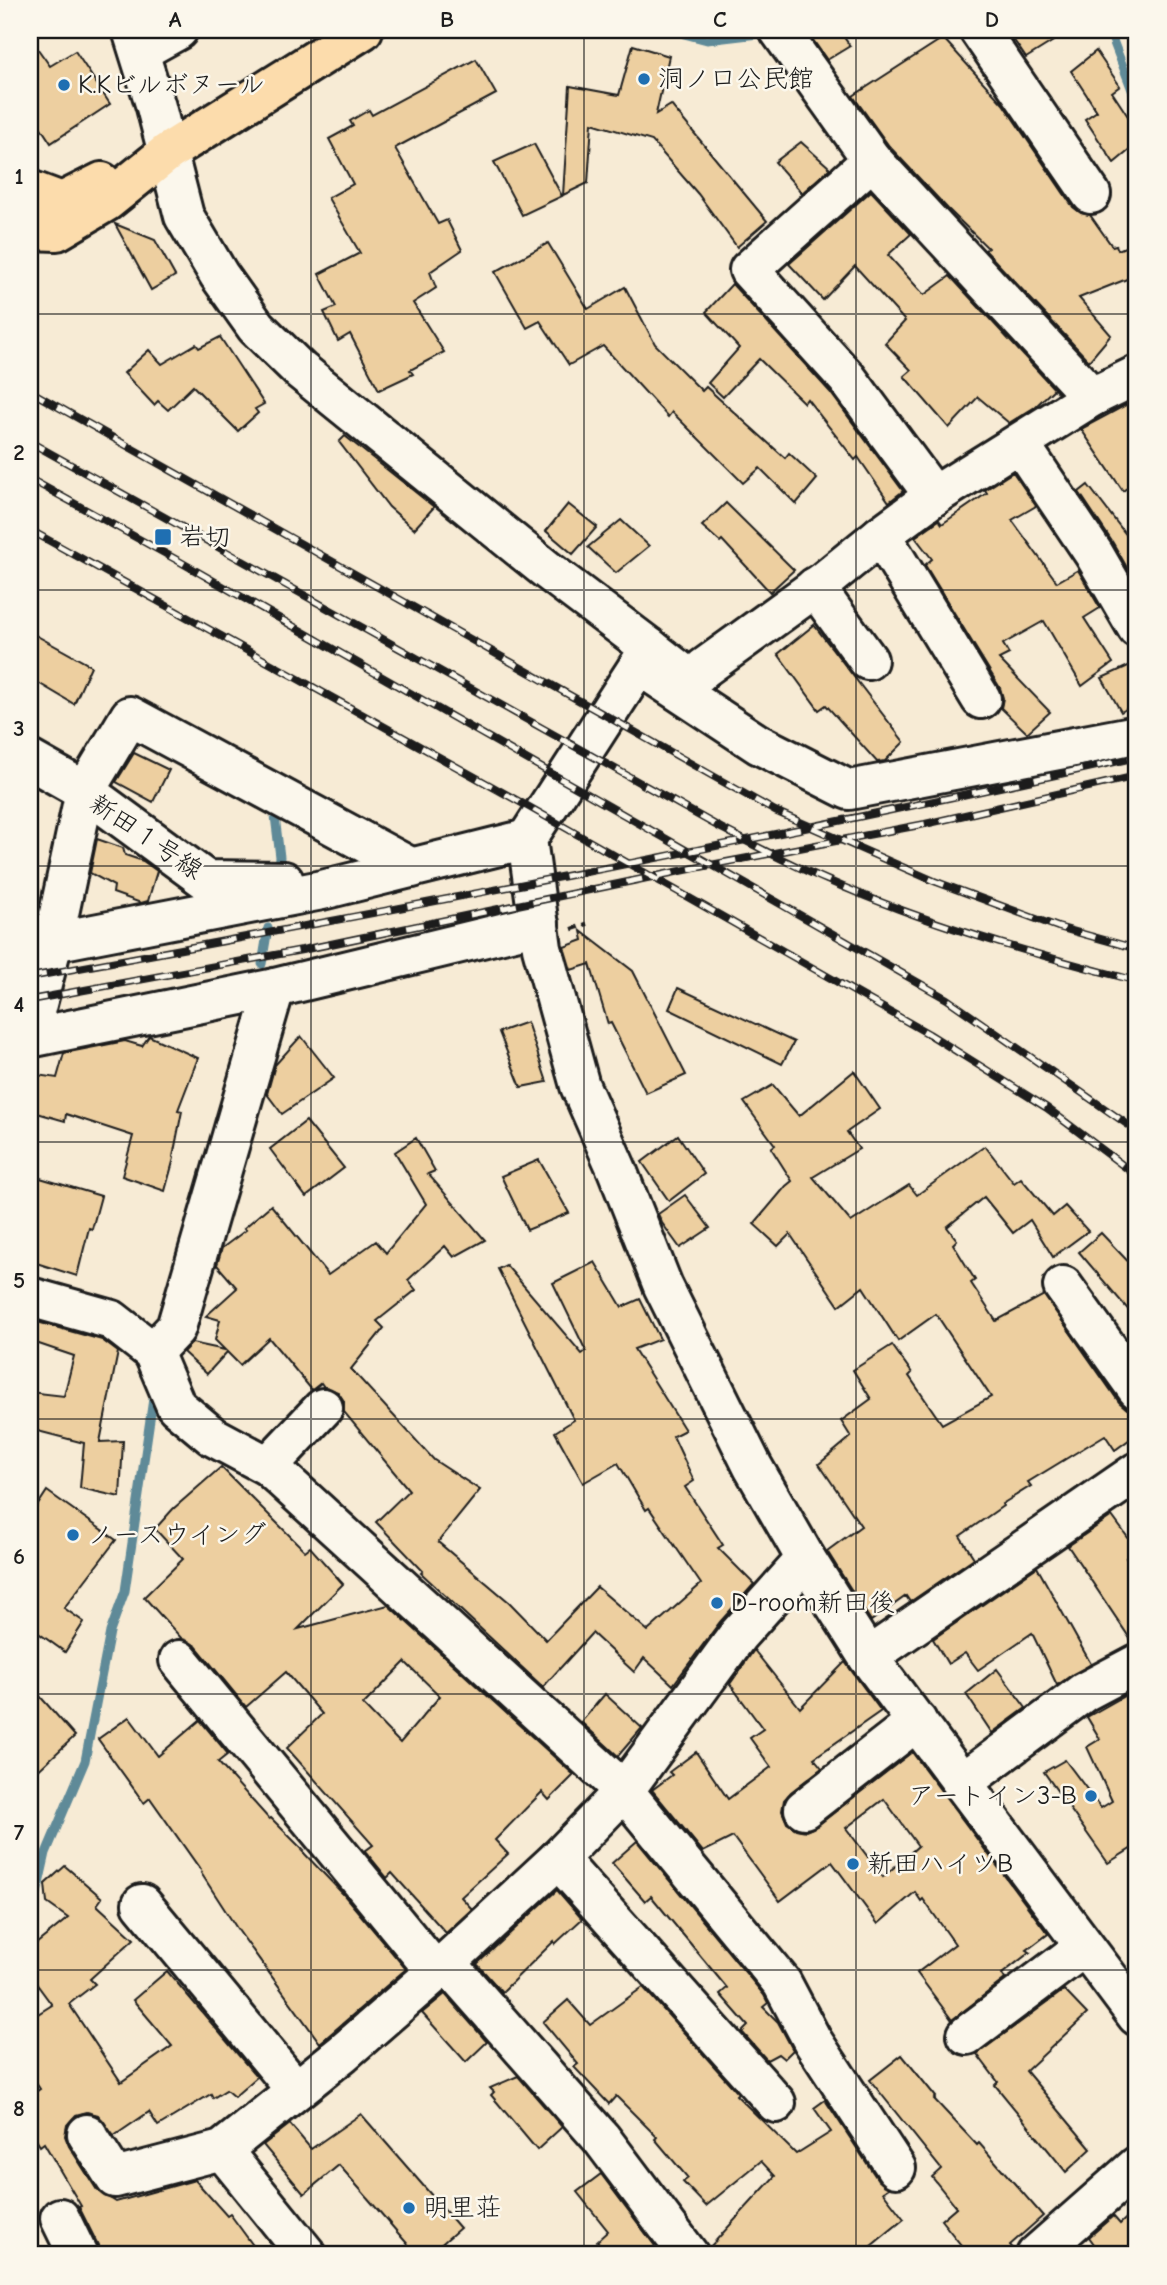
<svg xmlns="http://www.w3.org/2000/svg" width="1167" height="2285" viewBox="0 0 1167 2285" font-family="'Comic Neue','Klee One',sans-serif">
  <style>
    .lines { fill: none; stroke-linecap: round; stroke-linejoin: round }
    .stream { stroke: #5e8a98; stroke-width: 9 }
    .building { fill: #edcfa0; stroke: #1c1c1c; stroke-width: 2; fill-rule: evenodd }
    .minor-casing { stroke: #1c1c1c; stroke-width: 44 }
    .major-casing { stroke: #1c1c1c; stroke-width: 44 }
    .path { stroke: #1c1c1c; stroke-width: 4.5; stroke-dasharray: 7 5; stroke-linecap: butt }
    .minor { stroke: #fbf7ec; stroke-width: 38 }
    .major { stroke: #fcdcac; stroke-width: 38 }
    .rail-casing { stroke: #1c1c1c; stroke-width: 8 }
    .rail { stroke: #fbf7ec; stroke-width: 5; stroke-dasharray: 16; stroke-linecap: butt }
    .grid { fill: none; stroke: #1c1c1c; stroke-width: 2; stroke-opacity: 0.55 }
    .poi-dot { fill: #1f6fb2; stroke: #fbf7ec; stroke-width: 2.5 }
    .labels { text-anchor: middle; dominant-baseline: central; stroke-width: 5; stroke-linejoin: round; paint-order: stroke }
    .poi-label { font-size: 26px; fill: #1c1c1c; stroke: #fbf7ec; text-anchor: start }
    .street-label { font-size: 26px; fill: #1c1c1c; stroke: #fbf7ec }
    .neatline { fill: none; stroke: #1c1c1c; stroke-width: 2.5 }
    .grid-label { font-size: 23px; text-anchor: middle; font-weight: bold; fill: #1c1c1c }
  </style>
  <rect width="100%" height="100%" fill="#f7ebd5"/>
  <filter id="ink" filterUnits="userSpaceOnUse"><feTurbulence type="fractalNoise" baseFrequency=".0143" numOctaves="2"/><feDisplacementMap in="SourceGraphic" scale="14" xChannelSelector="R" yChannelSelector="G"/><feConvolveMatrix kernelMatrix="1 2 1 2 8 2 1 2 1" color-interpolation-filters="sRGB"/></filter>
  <g filter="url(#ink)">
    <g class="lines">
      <g class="stream">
        <path d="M1109,30L1137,103"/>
        <path d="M684,34L707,40L758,34L767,30"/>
        <path d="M275,816L280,857L278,873"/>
        <path d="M262,964L268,928"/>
        <path d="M30,1924L46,1853L85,1761L110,1632L125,1591L154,1392"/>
      </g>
    </g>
    <g class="building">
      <path d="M806,30H839L850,46L827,60Z"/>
      <path d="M1007,30H1071L1026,58Z"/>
      <path d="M30,38L50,66L75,51L110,104L51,143L30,111Z"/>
      <path d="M943,38L1003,104L1073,207L1081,213L1090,215L1112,246L1116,245L1118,250L1137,242V275L1079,298L1111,335L1089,361L985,250L988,248L948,209L889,146L853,96Z"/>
      <path d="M633,45L669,56L656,114L671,105L767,221L737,247L698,194L652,141L592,123L588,183L563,195L570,86L619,95Z"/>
      <path d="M1096,51L1120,86L1112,92L1137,130V144L1114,163L1085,119L1097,111L1071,71Z"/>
      <path d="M476,59L496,94L395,148L438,224L447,220L462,250L430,272L436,288L413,303L444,352L410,370L413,374L379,390L350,334L338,341L324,312L336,307L319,274L360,253L328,198L353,184L329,139L353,126L350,121L369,110L372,115Z"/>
      <path d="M801,142L830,168L802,193L775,162Z"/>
      <path d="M534,144L562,196L522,215L494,162Z"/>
      <path d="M871,191L911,234L888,255L924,295L950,276L1058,393L1054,389L1035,407L1009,423L978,397L949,428L904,376L911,370L885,343L905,321L855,266L823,300L789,264Z"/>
      <path d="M115,224L155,240L175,276L151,290Z"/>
      <path d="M548,243L588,309L625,287L655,344L702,391L706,387L785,458L789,453L817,479L796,504L760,468L743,483L672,412L668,417L603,346L569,365L540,321L527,328L495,272Z"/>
      <path d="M732,284L830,392L903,491L889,502L858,457L855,460L807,399L804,403L759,359L723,397L708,383L739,348L706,312Z"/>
      <path d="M220,337L264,404L255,409L258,413L238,431L193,386L168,410L158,401L154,405L124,373L149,350L162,364L196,344L199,348Z"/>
      <path d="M1137,399V480L1123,491L1081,429Z"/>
      <path d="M345,436L434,507L414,529L389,507L339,442Z"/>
      <path d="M1013,472L1036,506L1012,520L1057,582L1078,570L1100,608L1084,618L1113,663L1082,686L1044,621L1003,644L1009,654L999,659L1050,712L1027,733L1001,708L1003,698L1000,688L925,565L932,559L915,537L939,520L942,524L987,493L985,490Z"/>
      <path d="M1088,485L1137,549V585L1113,543L1079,492Z"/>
      <path d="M726,503L794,570L770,592L722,540L720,542L702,526Z"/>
      <path d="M568,504L597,527L573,554L546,531Z"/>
      <path d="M621,520L649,546L616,573L588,547Z"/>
      <path d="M814,625L904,742L885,761L877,762L826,705L819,710L778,654Z"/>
      <path d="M30,632L91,666L74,704L30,678Z"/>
      <path d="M1137,662V703L1121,712L1102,678Z"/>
      <path d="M134,753L169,770L153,802L116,782Z"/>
      <path d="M97,839L123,848L125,855L143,861L157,871L148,901L141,903L113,893L114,886L90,873Z"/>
      <path d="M581,931L633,971L686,1075L646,1093L611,1023L608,1024L590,964L571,970L564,947L583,940Z"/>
      <path d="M678,988L794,1042L782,1064L669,1009Z"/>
      <path d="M527,1022L547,1082L521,1087L499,1032Z"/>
      <path d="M149,1036L198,1058L178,1110L182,1111L173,1157L174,1158L165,1191L122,1176L133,1136L66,1114L65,1121L30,1111V1098L37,1075L57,1078L64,1053L125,1041L142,1046Z"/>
      <path d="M301,1036L334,1078L282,1114L267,1094L275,1065Z"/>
      <path d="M854,1071L880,1109L847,1132L859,1149L813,1177L851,1222L909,1185L917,1195L985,1146L1014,1183L1021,1178L1053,1216L1065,1206L1088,1231L1053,1257L1030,1220L1013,1233L984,1197L947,1227L957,1240L953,1244L975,1280L971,1283L996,1321L1044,1295L1119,1402L1127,1409L1137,1411V1434L1115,1450L1105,1435L1028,1482L1031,1486L1002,1504L1003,1506L960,1536L974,1558L910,1602L906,1596L871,1621L827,1551L861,1526L819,1464L851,1437L841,1421L871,1399L853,1370L892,1345L912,1373L909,1376L942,1424L991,1397L936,1314L898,1341L863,1287L839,1306L790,1234L778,1246L754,1224L786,1186L792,1181L771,1148L775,1145L744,1102L773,1085L799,1116Z"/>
      <path d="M306,1121L344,1168L306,1197L270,1149Z"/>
      <path d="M678,1135L704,1174L669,1201L642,1162Z"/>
      <path d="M416,1138L435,1171L428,1174L485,1240L454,1257L445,1246L408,1280L416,1290L377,1321L384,1328L351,1369L434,1460L480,1490L438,1542L509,1602L546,1640L597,1587L648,1631L701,1584L649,1508L646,1510L618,1463L583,1483L555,1432L574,1420L498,1269L506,1265L582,1354L586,1351L553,1283L595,1262L622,1307L640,1299L660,1339L634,1349L685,1430L673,1436L694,1481L685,1487L723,1545L718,1548L754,1584L720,1622L673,1685L644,1658L634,1672L592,1633L543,1687L421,1573L423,1571L376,1522L409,1490L344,1412V1401L338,1392L324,1387L321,1383L312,1390L269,1338L240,1365L227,1352L207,1374L183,1352L192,1343L225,1350L215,1340L220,1320L206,1316L237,1288L217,1265L222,1248L246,1230L244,1228L271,1205L328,1275L376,1241L386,1253L426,1204L395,1152Z"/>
      <path d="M539,1160L569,1213L527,1230L501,1176Z"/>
      <path d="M30,1175L101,1196L92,1229L89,1228L77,1276L30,1261Z"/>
      <path d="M685,1195L710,1228L680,1248L662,1223L658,1214Z"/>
      <path d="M1101,1233L1137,1271V1320L1079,1252Z"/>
      <path d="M30,1320L102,1340L118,1352L100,1442L123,1441L120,1497L80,1488L84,1443L30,1429V1392L64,1396L74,1356L30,1341Z"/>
      <path d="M221,1467L305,1551L310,1547L343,1584L298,1629L388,1605L574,1775L549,1800L542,1792L495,1840L508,1854L461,1897L472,1909L446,1933L392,1873L387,1878L365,1851L373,1845L287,1748L322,1714L286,1672L246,1707L196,1646L182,1639L144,1597L183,1559L155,1529L173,1509ZM405,1662L440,1696L400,1743L363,1705Z"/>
      <path d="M47,1491L116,1540L64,1608L84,1622L65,1652L30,1627V1517Z"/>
      <path d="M1112,1516L1137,1550L1126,1558L1137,1574V1642L1133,1643L1068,1546Z"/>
      <path d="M1037,1567L1091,1664L1057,1685L1032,1633L978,1670L965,1653L948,1664L933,1639Z"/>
      <path d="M754,1650L800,1708L845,1662L881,1711L814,1758L822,1768L791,1792L784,1800L782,1811L787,1823L796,1829L806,1831L817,1826L912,1752L1048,1934L1027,1950L1030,1952L1002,1974L1005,1979L952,2020L917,1973L955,1944L923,1899L921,1901L915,1892L878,1924L832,1862L780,1901L733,1837L703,1852L652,1790L672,1775L669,1772L696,1752L728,1799L771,1767L750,1738L763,1729L730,1684ZM884,1799L918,1846L883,1877L846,1828Z"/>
      <path d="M997,1669L1026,1708L992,1733L966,1694Z"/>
      <path d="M30,1685L75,1736L30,1778Z"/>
      <path d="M605,1694L642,1728L618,1756L581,1722Z"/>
      <path d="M1126,1695L1137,1713V1853L1134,1847L1108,1863L1044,1772L1065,1760L1101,1808L1112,1801L1087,1747L1100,1739L1087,1717Z"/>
      <path d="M129,1717L158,1756L200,1720L228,1754L218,1762L269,1819L271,1818L303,1850L302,1851L344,1895L406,1969L320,2043L238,1930L201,1873L202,1872L150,1798L144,1803L98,1739Z"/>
      <path d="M637,1841L764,1995L768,2003L763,2007L778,2022L793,2050L784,2059L778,2054L767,2060L742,2032L748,2026L720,1994L727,1988L651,1896L645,1901L612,1863Z"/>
      <path d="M65,1866L102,1898L97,1905L134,1939L90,1979L95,1984L69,2004L121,2082L172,2046L133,2000L167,1971L257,2077L234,2097L226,2090L213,2098L211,2094L158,2126L149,2112L114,2136L98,2115L87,2112L76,2115L67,2125L65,2136L69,2146L97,2190L116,2202L195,2180L227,2216L230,2214L260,2255H100L98,2245L79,2207L81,2206L44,2143L40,2146L30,2130V2096L40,2089L30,2074V2019L52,2005L30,1975L31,1948L68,1918L47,1903L45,1884Z"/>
      <path d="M557,1890L582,1919L555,1944L554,1941L502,1992L477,1964Z"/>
      <path d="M643,1987L738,2093L736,2095L796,2154L831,2132L814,2108L825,2100L878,2180L889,2188L883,2192L904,2219L860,2255H710L709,2248L775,2176L761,2161L706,2206L683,2182L688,2178L655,2139L657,2137L616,2096L609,2104L574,2067L578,2064L543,2022L568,2000L590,2025Z"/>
      <path d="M1064,1990L1087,2014L1026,2071L1091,2149L1066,2172L995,2085L998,2082L977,2054Z"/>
      <path d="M445,1994L487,2042L466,2062L422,2013Z"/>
      <path d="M902,2055L936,2097L934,2099L977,2145L979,2143L1043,2216L1010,2245L1015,2251V2255H969L941,2220L956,2207L932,2177L941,2169L870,2080Z"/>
      <path d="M518,2076L562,2127L537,2150L491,2095L494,2092L490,2088Z"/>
      <path d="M361,2114L460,2228L429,2255H417L339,2165L304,2194L263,2145L290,2124L311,2149Z"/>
      <path d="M601,2174L655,2246L644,2255H610L597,2241L608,2231L577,2192Z"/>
      <path d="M1137,2208V2255H1102L1089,2237L1113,2216L1120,2224Z"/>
    </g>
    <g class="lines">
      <g class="minor-casing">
        <g id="minor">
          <path d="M132,30L156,107L184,216L219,275L256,327L300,370L547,570L650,648L527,839L542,948L580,1086L617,1170L663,1286L753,1467L806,1559L868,1657L1137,2016"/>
          <path d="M779,30L872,160L1092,397L1137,375"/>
          <path d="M979,30L1091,194"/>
          <path d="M140,51L178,30"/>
          <path d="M872,160L749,270L847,378L934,496"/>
          <path d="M1020,444L1094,554L1137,628"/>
          <path d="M881,535L981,699"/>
          <path d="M815,587L868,660"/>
          <path d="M650,648L691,680L704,668L823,582L881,535L934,496L1092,397"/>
          <path d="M658,678L758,744L849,790L1137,735"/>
          <path d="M30,760L85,791L206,880L284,881"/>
          <path d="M32,946L322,890L527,839"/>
          <path d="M30,1031L53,942L85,791L130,716L412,868"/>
          <path d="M30,1038L275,988L539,924"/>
          <path d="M1063,1286L1137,1389"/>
          <path d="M30,1297L112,1320L153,1352L176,1406L212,1436L268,1466L624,1791L782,1983L812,2040L896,2168"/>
          <path d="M153,1352L176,1328L275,988"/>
          <path d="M268,1466L323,1408"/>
          <path d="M868,1657L1137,1472"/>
          <path d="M179,1660L436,1972"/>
          <path d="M962,1783L1084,1692L1137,1664"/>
          <path d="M804,1809L917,1721"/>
          <path d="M558,1859L776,2103"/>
          <path d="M142,1904L296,2090"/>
          <path d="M446,1962L601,2138L689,2255"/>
          <path d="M967,2035L1084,1947"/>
          <path d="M87,2134L115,2178L222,2150L343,2053L436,1972L558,1859L624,1791L738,1635L806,1559"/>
          <path d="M222,2150L307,2255"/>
          <path d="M60,2218L78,2255"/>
          <path d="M1036,2255L1137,2166"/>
        </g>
      </g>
      <g class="major-casing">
        <g id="major">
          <path d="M30,190L62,202L102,182"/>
          <path d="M30,230L57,231L106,202L168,152L363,30"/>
        </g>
      </g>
      <path class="path" d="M572,929L587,924"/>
      <use href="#minor" class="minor"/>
      <use href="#major" class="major"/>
      <g class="rail-casing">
        <g id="rail">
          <path d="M30,391L775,811L934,881L1058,927L1137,949"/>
          <path d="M30,442L721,828C756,846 791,865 827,880C927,924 1032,954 1137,981"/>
          <path d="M30,479L177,560L947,999L1137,1131"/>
          <path d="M30,530L529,807L929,1034L1047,1108L1137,1176"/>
          <path d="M30,977C400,909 770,839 1137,757"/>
          <path d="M30,1000L302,950L695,868L925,824L1137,776"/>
        </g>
      </g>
      <use href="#rail" class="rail"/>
    </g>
  </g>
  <path class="grid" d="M311,30V2255M584,30V2255M856,30V2255M30,314H1137M30,590H1137M30,866H1137M30,1142H1137M30,1419H1137M30,1694H1137M30,1970H1137"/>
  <g class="poi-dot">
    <circle cx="644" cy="79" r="7"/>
    <circle cx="64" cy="85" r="7"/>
    <rect x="154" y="528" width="18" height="18" rx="3.5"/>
    <circle cx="73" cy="1535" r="7"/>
    <circle cx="717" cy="1603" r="7"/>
    <circle cx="1091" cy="1796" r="7"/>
    <circle cx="853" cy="1864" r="7"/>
    <circle cx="409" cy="2208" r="7"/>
  </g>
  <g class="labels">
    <g class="poi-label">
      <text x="658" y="79">洞ノ口公民館</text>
      <text x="78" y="85">K.Kビルボヌール</text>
      <text x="179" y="537">岩切</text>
      <text x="87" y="1535">ノースウイング</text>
      <text x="731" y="1603">D-room新田後</text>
      <text x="1077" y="1796" text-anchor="end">アートイン3-B</text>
      <text x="867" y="1864">新田ハイツB</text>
      <text x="423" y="2208">明里荘</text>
    </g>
    <g class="street-label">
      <text transform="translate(146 837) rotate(34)">新田１号線</text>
    </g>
  </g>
  <rect width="1167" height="2285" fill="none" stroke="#fbf7ec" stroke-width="77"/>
  <rect x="38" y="38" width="1090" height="2208" class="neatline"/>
  <g class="grid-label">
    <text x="175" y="27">A</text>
    <text x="447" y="27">B</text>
    <text x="720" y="27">C</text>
    <text x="992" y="27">D</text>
    <text x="19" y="184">1</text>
    <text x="19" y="460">2</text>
    <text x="19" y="736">3</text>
    <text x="19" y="1012">4</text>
    <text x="19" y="1288">5</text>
    <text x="19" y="1564">6</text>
    <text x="19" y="1840">7</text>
    <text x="19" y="2116">8</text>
  </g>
</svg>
